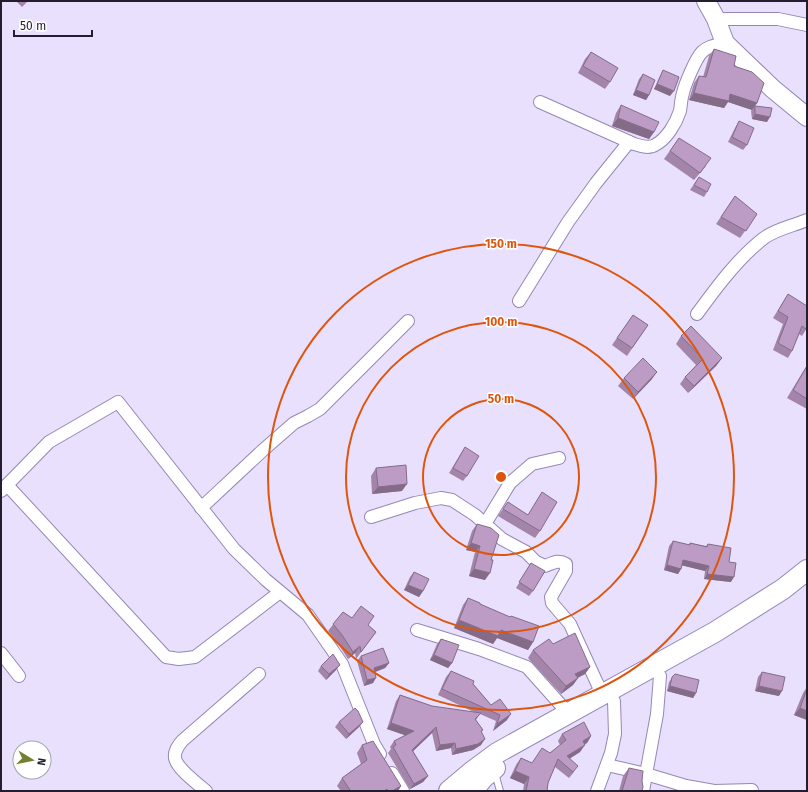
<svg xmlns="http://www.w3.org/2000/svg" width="808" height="792" viewBox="0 0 808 792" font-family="'Fira Sans',sans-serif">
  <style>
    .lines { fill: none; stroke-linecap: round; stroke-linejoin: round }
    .lane-casing { stroke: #9587b5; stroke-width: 8 }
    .street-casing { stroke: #9587b5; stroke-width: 14 }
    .secondary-casing { stroke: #9587b5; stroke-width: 20 }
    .primary-casing { stroke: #9587b5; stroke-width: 22 }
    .lane { stroke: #fff; stroke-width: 6 }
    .street { stroke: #fff; stroke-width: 12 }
    .secondary { stroke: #fff; stroke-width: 18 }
    .primary { stroke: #fff; stroke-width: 20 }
    .wall { fill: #a285a9 }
    .shaded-wall { fill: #846c89 }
    .building { fill: #bc9bc4; stroke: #846c89 }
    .ring { fill: none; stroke: #de560e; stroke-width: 2 }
    .centre { fill: #de560e; stroke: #fff; stroke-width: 2 }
    .ring-label { font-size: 12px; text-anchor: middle; font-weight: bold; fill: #de560e; stroke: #fff; stroke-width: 3; stroke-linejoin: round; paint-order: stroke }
  </style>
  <rect width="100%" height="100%" fill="#e9e0fe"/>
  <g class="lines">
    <g class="lane-casing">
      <path id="lane" d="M495,773L500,791"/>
    </g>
    <g class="street-casing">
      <g id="street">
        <path d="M716,19H778L807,25"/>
        <path d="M540,102L634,144C641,146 649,149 655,145C667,139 676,123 680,111C681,105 681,99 683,93C685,84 696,58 702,52C708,46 717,45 725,43"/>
        <path d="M519,301L568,222L596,183L629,142"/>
        <path d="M697,314C716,288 738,258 764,238C776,229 793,226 807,220"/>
        <path d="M7,485L166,657L179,659L195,657L280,592"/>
        <path d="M1,491L49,442L118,402L234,549L266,580L308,615L342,664L374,744L380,754"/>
        <path d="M201,508L262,451L294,423L308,416L320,409L408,321"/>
        <path d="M371,517L415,503L441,498L452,500L475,515L502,539L526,552L536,562L545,566C553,563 558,559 566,564V571L551,597L552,603L570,624L602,694"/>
        <path d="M485,524L510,483L532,464L559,458"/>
        <path d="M417,630L479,649L527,667L568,713"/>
        <path d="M1,653L19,676"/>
        <path d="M607,765L646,774L686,786L714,791L752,790"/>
        <path d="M392,773L403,791"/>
        <path d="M206,791C198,784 177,769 175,758C174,751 178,746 182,741L259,674"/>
        <path d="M597,791L611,753L615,734L614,701"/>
        <path d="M643,791L657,714L660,676"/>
      </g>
    </g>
    <g class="secondary-casing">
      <path id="secondary" d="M706,1L716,19L725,43L773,89L807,117"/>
    </g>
    <g class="primary-casing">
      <g id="primary">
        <path d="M449,791L474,770L497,753L715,632L783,589L807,570"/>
        <path d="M473,791L483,778L495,768"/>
      </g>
    </g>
    <use href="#lane" class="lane"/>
    <use href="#street" class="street"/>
    <use href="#secondary" class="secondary"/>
    <use href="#primary" class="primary"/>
  </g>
  <g class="wall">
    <path d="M16,1H28L22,7Z"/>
    <path d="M714,49L734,66L757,103L752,110L728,102L724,108L689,100L694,83L699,76L703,77L709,56Z"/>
    <path d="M591,52L610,82L605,89L578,73L585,59Z"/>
    <path d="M663,70L670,96L654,89L660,76Z"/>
    <path d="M643,74L649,95L646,100L633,95L639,79Z"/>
    <path d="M621,105L654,132L649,139L612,126L616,113Z"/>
    <path d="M755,106L767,122L752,119L751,111Z"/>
    <path d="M739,121L747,145L743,150L728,142L736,126Z"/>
    <path d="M679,138L706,166L694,180L664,159Z"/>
    <path d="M699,177L707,192L704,197L690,190Z"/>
    <path d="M735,196L757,214L740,238L716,224Z"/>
    <path d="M788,294L807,328L802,336L799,334L792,351L788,358L773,350L783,324L773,318Z"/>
    <path d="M633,315L648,325L627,356L612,345Z"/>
    <path d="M681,336L722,358L716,366L688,393L680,384L685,377L696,365L676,344Z"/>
    <path d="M807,365V409L787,398Z"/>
    <path d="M624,378L652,379L633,399L618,386Z"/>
    <path d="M465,447L467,476L463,481L449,473Z"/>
    <path d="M376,468L402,491L372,494L371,476Z"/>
    <path d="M542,492L540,531L535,538L498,516L508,502L528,515Z"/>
    <path d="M477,524L491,560L485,580L469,576L475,552L466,550L472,531Z"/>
    <path d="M673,541L689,545L690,543L706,546L708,544L729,562L731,582L704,579L705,571L682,565L681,569L678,574L664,570L669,546Z"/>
    <path d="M531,563L533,591L529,596L516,588Z"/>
    <path d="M414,572L423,591L419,597L404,590L410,577Z"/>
    <path d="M468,598L480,604L510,617L511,616L533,642L528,650L497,638L493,644L454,628L463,605Z"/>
    <path d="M343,612L352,618L368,625L376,632L356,659L355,653L348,659L337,642L328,631Z"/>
    <path d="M441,639L452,663L448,668L430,660L437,644Z"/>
    <path d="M553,644L590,667L585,674L578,678L573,685L561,694L528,658L533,650Z"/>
    <path d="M361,656L389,663L385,668L375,672L373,683L364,686L357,661Z"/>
    <path d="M321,666L336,670L326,680L318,671Z"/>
    <path d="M451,671L473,684L491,705L507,720L493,731L496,721L480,714L476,720L483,730L481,732V745L473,750L452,755L451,748L436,751L432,733L413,751L428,776L423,782L410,789L388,753L391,749L390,747L394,741L405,735L387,729L396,701L400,695L432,706L476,713L438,695L446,677Z"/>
    <path d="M762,672L779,696L755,691L758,677Z"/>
    <path d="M675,674L696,693L693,698L667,691L669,682Z"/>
    <path d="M807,687V720L794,715L803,693Z"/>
    <path d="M339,722H363L359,727L346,739L335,727Z"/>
    <path d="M562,734L591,736L587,743L584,744L580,752L570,758L574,772L569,778L555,767L548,783L547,791H523L524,784L510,778L516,765L521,758L532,763L550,753L560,745L558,741Z"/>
    <path d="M362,745L401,786L398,791H341L337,786L342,778L361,764L357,753Z"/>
    <path d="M629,768L642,781V791H619L623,776Z"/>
  </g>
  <g class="shaded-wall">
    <path d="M657,84L674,91L670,96L654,89Z"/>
    <path d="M636,90L649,95L646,100L633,95Z"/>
    <path d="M694,93L730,94L757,103L752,110L728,102L724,108L689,100Z"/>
    <path d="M755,114L770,117L767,122L752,119Z"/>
    <path d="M618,118L654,132L649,139L612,126Z"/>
    <path d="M722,358L716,366L688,393L694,386Z"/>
    <path d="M657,372L652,379L633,399L638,392Z"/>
    <path d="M407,484L402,491L372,494L378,487Z"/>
    <path d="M471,543L480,546L475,552L466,550Z"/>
    <path d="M683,560L709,566L705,571L680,565Z"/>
    <path d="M667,565L681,569L678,574L664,570Z"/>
    <path d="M474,569L490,573L485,580L469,576Z"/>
    <path d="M707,574L734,577L731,582L704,579Z"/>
    <path d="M408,585L423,591L419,597L404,590Z"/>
    <path d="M459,620L501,630L533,642L528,650L497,638L493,644L454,628Z"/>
    <path d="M360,646L355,653L348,659L353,652Z"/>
    <path d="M434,655L452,663L448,668L430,660Z"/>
    <path d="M389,663L385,668L370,674L374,668Z"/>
    <path d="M340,665L336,670L326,680L329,674Z"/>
    <path d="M590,667L585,674L570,681L575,674Z"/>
    <path d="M376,678L373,683L364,686L367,680Z"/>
    <path d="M578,678L573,685L561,694L566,686Z"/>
    <path d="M670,686L696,693L693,698L667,691Z"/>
    <path d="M759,686L782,691L779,696L755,691Z"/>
    <path d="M800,708L807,711V720L794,715Z"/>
    <path d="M511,714L507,720L493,731L497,724Z"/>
    <path d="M363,722L359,727L346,739L349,734Z"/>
    <path d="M391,723L414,731L410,737L387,729Z"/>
    <path d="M436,727L432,733L408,756L412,750Z"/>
    <path d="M591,736L587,743L578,748L583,741Z"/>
    <path d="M485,739L481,745L473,750L452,755L456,749Z"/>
    <path d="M455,743L451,748L436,751L440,745Z"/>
    <path d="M585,745L580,752L563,763L567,756Z"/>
    <path d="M515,771L529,777L524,784L510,778Z"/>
    <path d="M428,776L423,782L410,789L414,784Z"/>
    <path d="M401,786L398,791H392Z"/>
  </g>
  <g class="building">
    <path d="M714,49L736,56L734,66L752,72L764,83L757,103L730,94L729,101L694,93L699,76L706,77Z"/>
    <path d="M591,52L618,68L610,82L583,66Z"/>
    <path d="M663,70L679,77L674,91L657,84Z"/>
    <path d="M643,74L655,80L649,95L636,90Z"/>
    <path d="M621,105L659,122L654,132L618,118Z"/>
    <path d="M755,106L772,108L770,117L755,114Z"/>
    <path d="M739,121L754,128L747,145L732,137Z"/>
    <path d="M679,138L711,158L700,173L670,151Z"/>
    <path d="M699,177L711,184L707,192L694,185Z"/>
    <path d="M735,196L757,214L746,231L721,217Z"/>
    <path d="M788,294L807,306V328L806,329L802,326L792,351L778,343L788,317L778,311Z"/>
    <path d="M633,315L648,325L632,348L617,338Z"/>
    <path d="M691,326L722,358L694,386L685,377L703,359L681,336Z"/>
    <path d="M643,358L657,372L638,392L624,378Z"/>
    <path d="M807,366V399L793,390Z"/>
    <path d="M465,447L479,456L467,476L453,468Z"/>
    <path d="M406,465L407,484L378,487L376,468Z"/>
    <path d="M542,492L557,502L540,531L503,509L508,502L528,515Z"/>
    <path d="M477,524L491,528L499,535L491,560H493L490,573L474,569L480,546L471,543Z"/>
    <path d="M673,541L690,545V543L707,547L708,544L731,548L729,562L736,563L734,577L707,574L709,566L683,560L681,569L667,565Z"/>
    <path d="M531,563L545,571L533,591L519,582Z"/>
    <path d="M414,572L429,579L423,591L408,585Z"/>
    <path d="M468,598L480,603V604L510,617L511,616L539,626L533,642L501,630L498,636L459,620Z"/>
    <path d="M361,606L374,616L368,625L376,632L361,652L360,646L353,652L342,635L333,624L343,612L352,618Z"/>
    <path d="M575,633L590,667L575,674L578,678L566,686L533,650L549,639L553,644Z"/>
    <path d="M441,639L459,645L452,663L434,655Z"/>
    <path d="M383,648L389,663L374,668L376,678L367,680L361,656Z"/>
    <path d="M333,654L340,665L329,674L321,666Z"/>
    <path d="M451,671L474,681L473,684L491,705L500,699L511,714L497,724L500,715L442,689Z"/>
    <path d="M762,672L785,677L782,691L759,686Z"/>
    <path d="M675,674L699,680L696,693L670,686L672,677Z"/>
    <path d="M807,689V711L800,708Z"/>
    <path d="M400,695L432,706L481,713L475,719L483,730L481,731L485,739L478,744L456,749L455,743L440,745L436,727L412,750L428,776L414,784L393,747L396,745L394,741L414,731L391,723Z"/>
    <path d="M355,708L358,711L363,722L349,734L339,722Z"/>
    <path d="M584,722L591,736L583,741L585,745L567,756L578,766L573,772L558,759L548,783L547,791H526L529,777L515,771L521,758L532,763L542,748L550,753L566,740L562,734Z"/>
    <path d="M373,741L401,786L392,791H388L387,789L384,791H349L350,790L342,778L367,760L362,745Z"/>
    <path d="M629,768L643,771L642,781L643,787L642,791H622Z"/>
  </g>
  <g class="ring">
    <circle cx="501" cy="477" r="78"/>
    <circle cx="501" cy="477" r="155"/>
    <circle cx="501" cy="477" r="233"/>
  </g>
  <circle cx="501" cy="477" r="6" class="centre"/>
  <g class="ring-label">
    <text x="501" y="248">150 m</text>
    <text x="501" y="326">100 m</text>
    <text x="501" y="403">50 m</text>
  </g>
  <rect width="808" height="792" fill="none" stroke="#231d2f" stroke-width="4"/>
  <g transform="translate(32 760) rotate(100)"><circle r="19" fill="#ffffff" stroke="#a7a5ac"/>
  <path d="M0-3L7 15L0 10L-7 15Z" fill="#728130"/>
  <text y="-6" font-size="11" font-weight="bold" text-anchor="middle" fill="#231d2f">N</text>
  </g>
  <path d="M14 30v6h78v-6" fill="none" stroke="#231d2f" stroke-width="2"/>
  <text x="20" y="30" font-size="12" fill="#231d2f" stroke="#ffffff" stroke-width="3" paint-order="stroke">50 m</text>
</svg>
